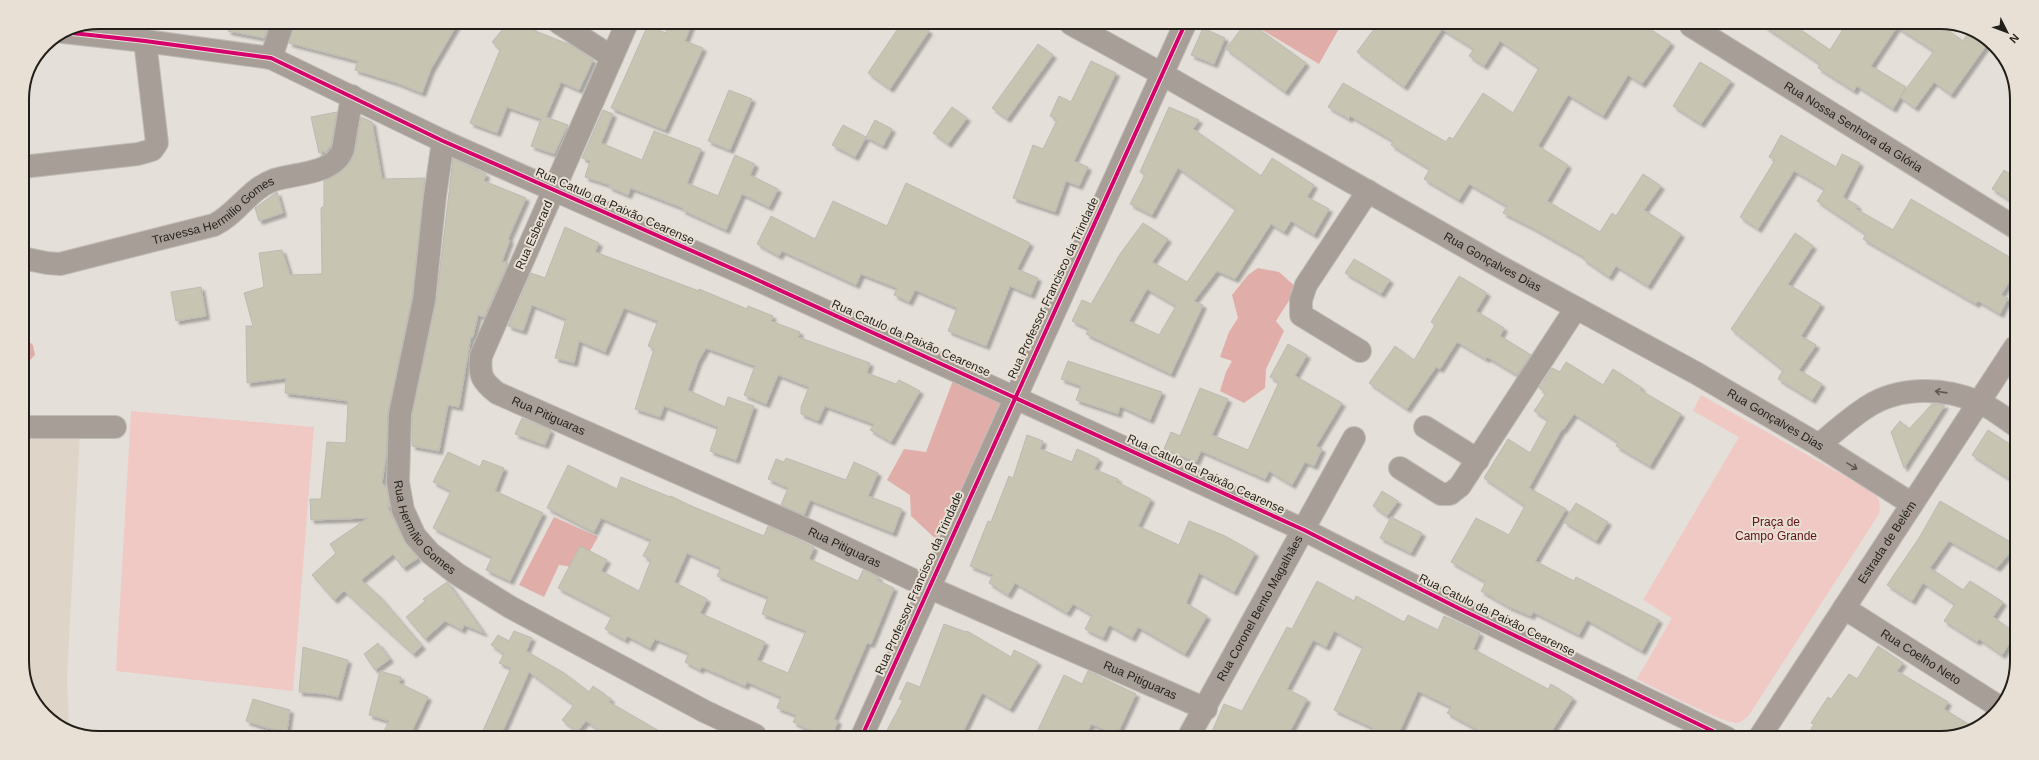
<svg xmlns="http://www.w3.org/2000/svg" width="2039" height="760" viewBox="0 0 2039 760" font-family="Arial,sans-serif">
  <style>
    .built { fill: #ded5c8 }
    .green { fill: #f0c9c5 }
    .forest { fill: #e0ada9 }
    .building { fill: #c7c4b1; stroke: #bcbab4; fill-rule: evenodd; filter: url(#shadow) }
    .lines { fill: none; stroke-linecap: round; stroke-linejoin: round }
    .minor-casing { stroke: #c0bcb8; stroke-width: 24 }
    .major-casing { stroke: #c0bcb8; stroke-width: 24 }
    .minor { stroke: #a89e98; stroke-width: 22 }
    .major { stroke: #a89e97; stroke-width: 22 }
    .cycleway-casing { stroke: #e8e0d4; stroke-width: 6 }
    .cycleway { stroke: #d6006c; stroke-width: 4 }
    .oneway { stroke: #5e5853 }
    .labels { text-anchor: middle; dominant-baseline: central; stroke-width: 4; stroke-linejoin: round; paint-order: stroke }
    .street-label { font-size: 12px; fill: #221f1b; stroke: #e8e0d4 }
    .park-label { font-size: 12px; fill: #601119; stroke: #e8e0d4 }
    .rim { fill: none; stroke: #221f1b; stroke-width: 2 }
  </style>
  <defs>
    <filter id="shadow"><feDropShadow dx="3.5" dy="3.5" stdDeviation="1" flood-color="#0004"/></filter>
  </defs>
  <rect width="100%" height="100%" fill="#e4dfd9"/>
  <path class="built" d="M22,432L80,433L67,677L69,730L38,708L22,666Z"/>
  <g class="green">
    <path d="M1701,395L1871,491C1879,497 1881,503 1879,514L1749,715C1745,719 1742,722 1736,723C1726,724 1651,686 1637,679L1672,618L1643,600L1739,437L1693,411Z"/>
    <path d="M131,411L314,427L293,691L116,671Z"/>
  </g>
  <g class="forest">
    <path d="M1254,25H1341L1319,64Z"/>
    <path d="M1258,268L1279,272L1297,288L1276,321L1284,331L1266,369L1265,388L1244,403L1220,391L1226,372L1232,361L1220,357L1229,332L1238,318L1232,295L1248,275Z"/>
    <path d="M22,336L33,345L35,355L22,368Z"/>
    <path d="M954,378L1002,403L937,540L911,516L910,495L887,480L904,449L926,452Z"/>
    <path d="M554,517L598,537L580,568L559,565L544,597L519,585Z"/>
  </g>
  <g class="building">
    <path d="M228,22H270L264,38L228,31Z"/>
    <path d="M295,22L343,23L370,30L374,23H458L431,69L422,93L397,83L355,70L358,61L289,43Z"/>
    <path d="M508,23H535L530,29L571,45L593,60L579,90L561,82L546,117L568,125L554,154L531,146L541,119L507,107L497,133L470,123L500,50L492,42Z"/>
    <path d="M667,23H692L685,41L703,48L665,130L611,108L648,25L666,33Z"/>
    <path d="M901,24H919L929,31L890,89L868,73Z"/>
    <path d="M1244,25H1253L1306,63L1285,92L1226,49Z"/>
    <path d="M1377,25H1644L1671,43L1642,84L1628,75L1603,116L1568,95L1538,146L1568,165L1547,201L1600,232L1612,213L1616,216L1643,174L1661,186L1644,210L1681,234L1648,286L1616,266L1609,277L1583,259L1584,257L1531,227L1503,213L1507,206L1469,184L1459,200L1424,179L1430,169L1391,145L1393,141L1350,116L1349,119L1328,107L1343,83L1446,142L1449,137L1453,139L1483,93L1513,113L1539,68L1500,41L1484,66L1469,56L1474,49L1442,29L1404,87L1357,52Z"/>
    <path d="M1764,26H1795L1830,50L1845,26H1942L1963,41L1970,30L1988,43L1951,95L1934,82L1915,108L1900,97L1893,109L1857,86L1854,91L1818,68L1820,64ZM1897,27L1934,51L1900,97L1906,87L1871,66Z"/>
    <path d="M1203,28L1225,38L1214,64L1191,55Z"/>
    <path d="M1038,44L1053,55L1007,119L992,108Z"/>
    <path d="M1091,61L1116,73L1074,161L1088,167L1079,186L1066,181L1055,212L1013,198L1033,145L1043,149L1057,120L1050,116L1059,96L1071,102Z"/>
    <path d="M1700,62L1731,81L1701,124L1673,106Z"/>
    <path d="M729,90L752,99L730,150L708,141Z"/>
    <path d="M952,107L967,118L948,144L933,133Z"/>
    <path d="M1169,107L1199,120L1193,129L1261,176L1272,158L1314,185L1307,197L1329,209L1314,235L1291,221L1284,232L1271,224L1235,279L1217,271L1194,301L1203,305L1171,374L1086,334L1089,329L1072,321L1082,300L1091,304L1120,254L1143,223L1168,239L1152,262L1187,282L1236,209L1178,168L1152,215L1130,204L1145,175L1140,172ZM1147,289L1176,306L1159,335L1129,321Z"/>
    <path d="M603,110L613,114L601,143L642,160L654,131L701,149L687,183L718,196L735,155L755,164L750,175L778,189L769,207L742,194L726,230L682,210L683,208L631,188L628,195L609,187L610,185L585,177L590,161L582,158Z"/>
    <path d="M337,112L331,145L325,153L324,151L319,153L311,117Z"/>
    <path d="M361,117L372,122L382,179L425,178L412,298L388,412L386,456L382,483L387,489L390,507L387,506L404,541L418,558L403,568L393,554L361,580L380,597L422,646L413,654L344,591L334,600L312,575L336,553L330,544L368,518L311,520L310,499H321L327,442L346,443L348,401L285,393L286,378L247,383L246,326H253L244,293L264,287L259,253L282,250L290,275L322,274L321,208L324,206V181L338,174L350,163L355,151Z"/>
    <path d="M875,120L892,129L883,146L866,137Z"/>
    <path d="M843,125L866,137L855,157L832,145Z"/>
    <path d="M1781,135L1836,167L1842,154L1860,163L1843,197L1858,206L1856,209L1893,230L1911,199L2016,261V271L2001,295L2008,298L2000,314L1978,301L1976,304L1863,239L1866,234L1817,201L1825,189L1794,171L1758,229L1740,217L1775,160L1769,157Z"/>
    <path d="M453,159L486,174L484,181L526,198L508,239L510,240L502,261L508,263L484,317L478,315L473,337L471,336L459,407L448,405L439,451L412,446V415L436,302Z"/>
    <path d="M2004,170L2016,178V204L1992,189Z"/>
    <path d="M906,183L1030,243L1017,269L1038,278L1031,295L1010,286L986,346L948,331L957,308L915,290L909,302L894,295L897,288L861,274L856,285L782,251L779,256L757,244L771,216L815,239L833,201L887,226Z"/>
    <path d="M277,192L283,213L259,221L255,208Z"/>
    <path d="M565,227L599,243L595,252L699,291V289L747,309L748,306L773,316L771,321L800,332L798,337L870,363L867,373L896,384L899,380L920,391L891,442L870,430L874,424L825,406L818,421L801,414V407L809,387L778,375L766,404L744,395L755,366L706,348L698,362L688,390L725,407L728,397L754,406L736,460L710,451L718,427L664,406L660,417L635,409L654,349L648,346L658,321L624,308L605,352L579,341L574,363L555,358L566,319L532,305L523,331L508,326L531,273L545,278Z"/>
    <path d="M1795,233L1813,246L1788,284L1821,304L1801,336L1816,345L1799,370L1822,384L1812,400L1778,379L1783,370L1731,329Z"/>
    <path d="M1354,259L1390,280L1381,294L1345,273Z"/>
    <path d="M1459,276L1487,293L1476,311L1504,328L1500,336L1531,355L1517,375L1487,357L1486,359L1457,342L1440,369L1436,367L1407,409L1369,383L1395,346L1414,360L1435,325L1431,322Z"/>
    <path d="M201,287L206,316L176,321L171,292Z"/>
    <path d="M1288,344L1307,355L1295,376L1342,403L1316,446L1322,449L1314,466L1305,462L1292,485L1269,471L1265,479L1201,451L1196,462L1164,449L1171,432L1180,436L1200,388L1228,399L1212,435L1248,450L1279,382L1270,377Z"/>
    <path d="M1068,361L1162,392L1150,420L1120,406L1118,414L1076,400L1081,386L1061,379Z"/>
    <path d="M1566,362L1603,385L1613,369L1642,388L1640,390L1681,414L1650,466L1616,446L1618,442L1574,414L1563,430L1562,429L1529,488L1566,509L1535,561L1574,581L1576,577L1659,620L1642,651L1587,620L1579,635L1533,612L1531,616L1509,607L1481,591L1486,582L1451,562L1476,518L1509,535L1525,506L1484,478L1508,439L1530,453L1548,420L1534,411L1546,393L1539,388L1552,368L1560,372Z"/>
    <path d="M1932,404L1945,405L1904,468L1891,432L1900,421L1909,429Z"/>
    <path d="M522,418L551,430L545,445L515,434Z"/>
    <path d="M1988,430L2014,447V482L1972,455Z"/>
    <path d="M1027,435L1043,441L1040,449L1072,462L1077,449L1099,459L1094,469L1118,479L1117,482L1151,499L1138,526L1179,545L1189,521L1225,536L1255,553L1234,592L1199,573L1186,603L1207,616L1185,654L1138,627L1132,638L1109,625L1103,638L1085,629L1092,615L1073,604L1067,613L1015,583L1008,595L989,583L993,575L970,566L988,521L991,522L1009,476L1013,478Z"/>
    <path d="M448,452L480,467L483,460L504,468L495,491L543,513L510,581L486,570L492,557L433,528L451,491L433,482Z"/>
    <path d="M786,458L846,480L854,462L878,473L868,496L902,509L893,533L810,500L804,515L781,505L788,488L768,479L776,459L784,462Z"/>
    <path d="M568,465L617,489L621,477L670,497L671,496L689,505L764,536L768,526L814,547L809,559L858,581L863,570L879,577L877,580L894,588L871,644L867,643L834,719L838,721L832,736H822L793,722L796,715L777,708L781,697L747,682L745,686L702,667L700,670L685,662L689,653L655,639L650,648L627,636L625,640L605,629L612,616L558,588L580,546L607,560L601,571L639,591L651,560L643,556L651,540L601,518L594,532L547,508ZM687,553L721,568L717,576L768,597L762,614L806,631L788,673L757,660L765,642L700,613L707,599L674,582Z"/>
    <path d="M1382,491L1398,501L1387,516L1373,506Z"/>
    <path d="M1940,501L2014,544V548L1997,568L1949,541L1930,568L1963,590L1970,581L2003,602L1993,617L2013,631V638L2002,655L1979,639L1977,642L1944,621L1955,604L1923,583L1912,601L1887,585L1919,538Z"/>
    <path d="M1576,503L1608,522L1596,541L1564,522Z"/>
    <path d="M1391,517L1422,533L1411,553L1380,538Z"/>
    <path d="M1317,581L1354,601L1356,596L1404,622L1408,615L1438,630L1444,616L1480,633L1473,649L1548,689L1551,684L1573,698L1548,737H1475L1478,730L1447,713L1451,707L1418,691L1397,737H1386L1371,730L1373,728L1334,710L1363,647L1334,631L1326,647L1313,640L1287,689L1307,699L1287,737L1210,736L1224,704L1242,711L1287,627L1292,629Z"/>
    <path d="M447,582L449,584L484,633L464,625L462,630L445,621L425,639L406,617L425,601L423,599Z"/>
    <path d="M944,624L966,632L967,631L1011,657L1014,650L1038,662L1010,709L982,693L961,736H884L903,700L899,699L907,682L920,687Z"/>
    <path d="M514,631L532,638L526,651L564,673L589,692L593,686L611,699L609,702L666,735H606L586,721L577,732L562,720L574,705L529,672L501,735H481L511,668L499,663L504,654L491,645L498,635L509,641Z"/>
    <path d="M378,643L390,659L375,670L364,654Z"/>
    <path d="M1878,646L1903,663L1897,671L1948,702L1944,709L1973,727L1940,738H1806L1814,724L1811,723L1828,697L1831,699L1849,674L1857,679Z"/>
    <path d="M303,647L348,660L338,697L324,694L299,692Z"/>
    <path d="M380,671L401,677L399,683L428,697L410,735H382L389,721L369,715Z"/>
    <path d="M1088,671L1136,694L1117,735L1091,724L1086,736H1035L1064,675L1082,684Z"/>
    <path d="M253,699L290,710L287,731L267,728L246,721Z"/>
  </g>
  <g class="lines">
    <g class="minor-casing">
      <g id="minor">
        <path d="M559,23L612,57"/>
        <path id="s1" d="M627,23L481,356C479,376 482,381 497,393L812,532L928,587L1206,709"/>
        <path id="s2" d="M1071,24L1162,74L1497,265L1696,373L1819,445L1912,504"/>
        <path id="s3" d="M1691,26L2016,228"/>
        <path d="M63,32L145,41L271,58L443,141L749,276L1304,530L1462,610L1727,738"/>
        <path d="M271,58L283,22"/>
        <path id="s4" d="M443,141L435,196L424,300L400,414L398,482L403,510L415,536L430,553L457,574L510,607L704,711L755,735"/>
        <path d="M22,167L138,154L152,150L157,143L145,41"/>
        <path id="s5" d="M22,258L47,263L60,264L214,225C237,214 249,189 274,180C296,173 335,174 343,149L352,96"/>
        <path d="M1360,351L1301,315V300L1306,285L1368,191"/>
        <path d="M22,427H115"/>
        <path d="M1425,427L1478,460"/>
        <path d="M1819,445C1834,432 1850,418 1867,407C1899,386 1944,387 1978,402C1991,407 2003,417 2015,425"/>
        <path d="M1400,468L1441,494H1450L1460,486L1576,308"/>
        <path id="s6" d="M1844,608L1998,706"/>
        <path d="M862,736L1185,24"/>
        <path id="s7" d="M1189,736L1354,438"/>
      </g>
    </g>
    <g class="major-casing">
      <g id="major">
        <path id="s8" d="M1759,738L2015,347"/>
      </g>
    </g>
    <use href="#minor" class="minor"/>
    <use href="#major" class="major"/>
    <g class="cycleway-casing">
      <g id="cycleway">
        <path d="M63,32L145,41L271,58L443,141L749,276L1304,530L1462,610L1727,738"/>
        <path d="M862,736L1185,24"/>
      </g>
    </g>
    <use href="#cycleway" class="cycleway"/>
  </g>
  <defs><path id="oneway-shaft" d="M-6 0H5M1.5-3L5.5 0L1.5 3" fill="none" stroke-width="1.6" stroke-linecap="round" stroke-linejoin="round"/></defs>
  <g class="oneway">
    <use href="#oneway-shaft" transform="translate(1941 392) rotate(-172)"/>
    <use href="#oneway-shaft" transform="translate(1852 466) rotate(32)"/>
  </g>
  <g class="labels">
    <g class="street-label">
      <text stroke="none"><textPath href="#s3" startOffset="191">Rua Nossa Senhora da Glória</textPath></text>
      <text transform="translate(615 206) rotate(24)">Rua Catulo da Paixão Cearense</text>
      <text stroke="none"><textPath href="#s5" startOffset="203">Travessa Hermilio Gomes</textPath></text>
      <text transform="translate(534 235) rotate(-66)">Rua Esberard</text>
      <text stroke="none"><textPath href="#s2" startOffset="484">Rua Gonçalves Dias</textPath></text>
      <text transform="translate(1053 288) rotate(-65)">Rua Professor Francisco da Trindade</text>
      <text transform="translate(911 338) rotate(24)">Rua Catulo da Paixão Cearense</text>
      <text stroke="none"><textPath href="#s1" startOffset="463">Rua Pitiguaras</textPath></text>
      <text stroke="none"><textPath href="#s2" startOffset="808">Rua Gonçalves Dias</textPath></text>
      <text transform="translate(1206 474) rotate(25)">Rua Catulo da Paixão Cearense</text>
      <text stroke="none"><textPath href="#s4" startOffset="399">Rua Hermílio Gomes</textPath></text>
      <text stroke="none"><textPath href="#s8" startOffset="234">Estrada de Belém</textPath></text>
      <text stroke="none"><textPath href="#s1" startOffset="787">Rua Pitiguaras</textPath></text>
      <text transform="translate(919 583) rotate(-66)">Rua Professor Francisco da Trindade</text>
      <text stroke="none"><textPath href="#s7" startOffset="146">Rua Coronel Bento Magalhães</textPath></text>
      <text transform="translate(1497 615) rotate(26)">Rua Catulo da Paixão Cearense</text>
      <text stroke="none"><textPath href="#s6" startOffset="91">Rua Coelho Neto</textPath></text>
      <text stroke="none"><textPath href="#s1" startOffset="1111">Rua Pitiguaras</textPath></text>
    </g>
    <g class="park-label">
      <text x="1776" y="522">Praça de<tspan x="1776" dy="14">Campo Grande</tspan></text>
    </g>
  </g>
  <path d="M0 0H2039V760H0ZM99 29H1940A70 70 0 0 1 2010 99V661A70 70 0 0 1 1940 731H99A70 70 0 0 1 29 661V99A70 70 0 0 1 99 29Z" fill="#e8e0d4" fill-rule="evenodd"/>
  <path class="rim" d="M99 29H1940A70 70 0 0 1 2010 99V661A70 70 0 0 1 1940 731H99A70 70 0 0 1 29 661V99A70 70 0 0 1 99 29Z"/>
  <g transform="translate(2007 32) rotate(132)" stroke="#e8e0d4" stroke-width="3" paint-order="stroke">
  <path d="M0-3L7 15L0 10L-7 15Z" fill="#221f1b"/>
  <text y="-6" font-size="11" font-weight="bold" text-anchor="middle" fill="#221f1b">N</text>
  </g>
</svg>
